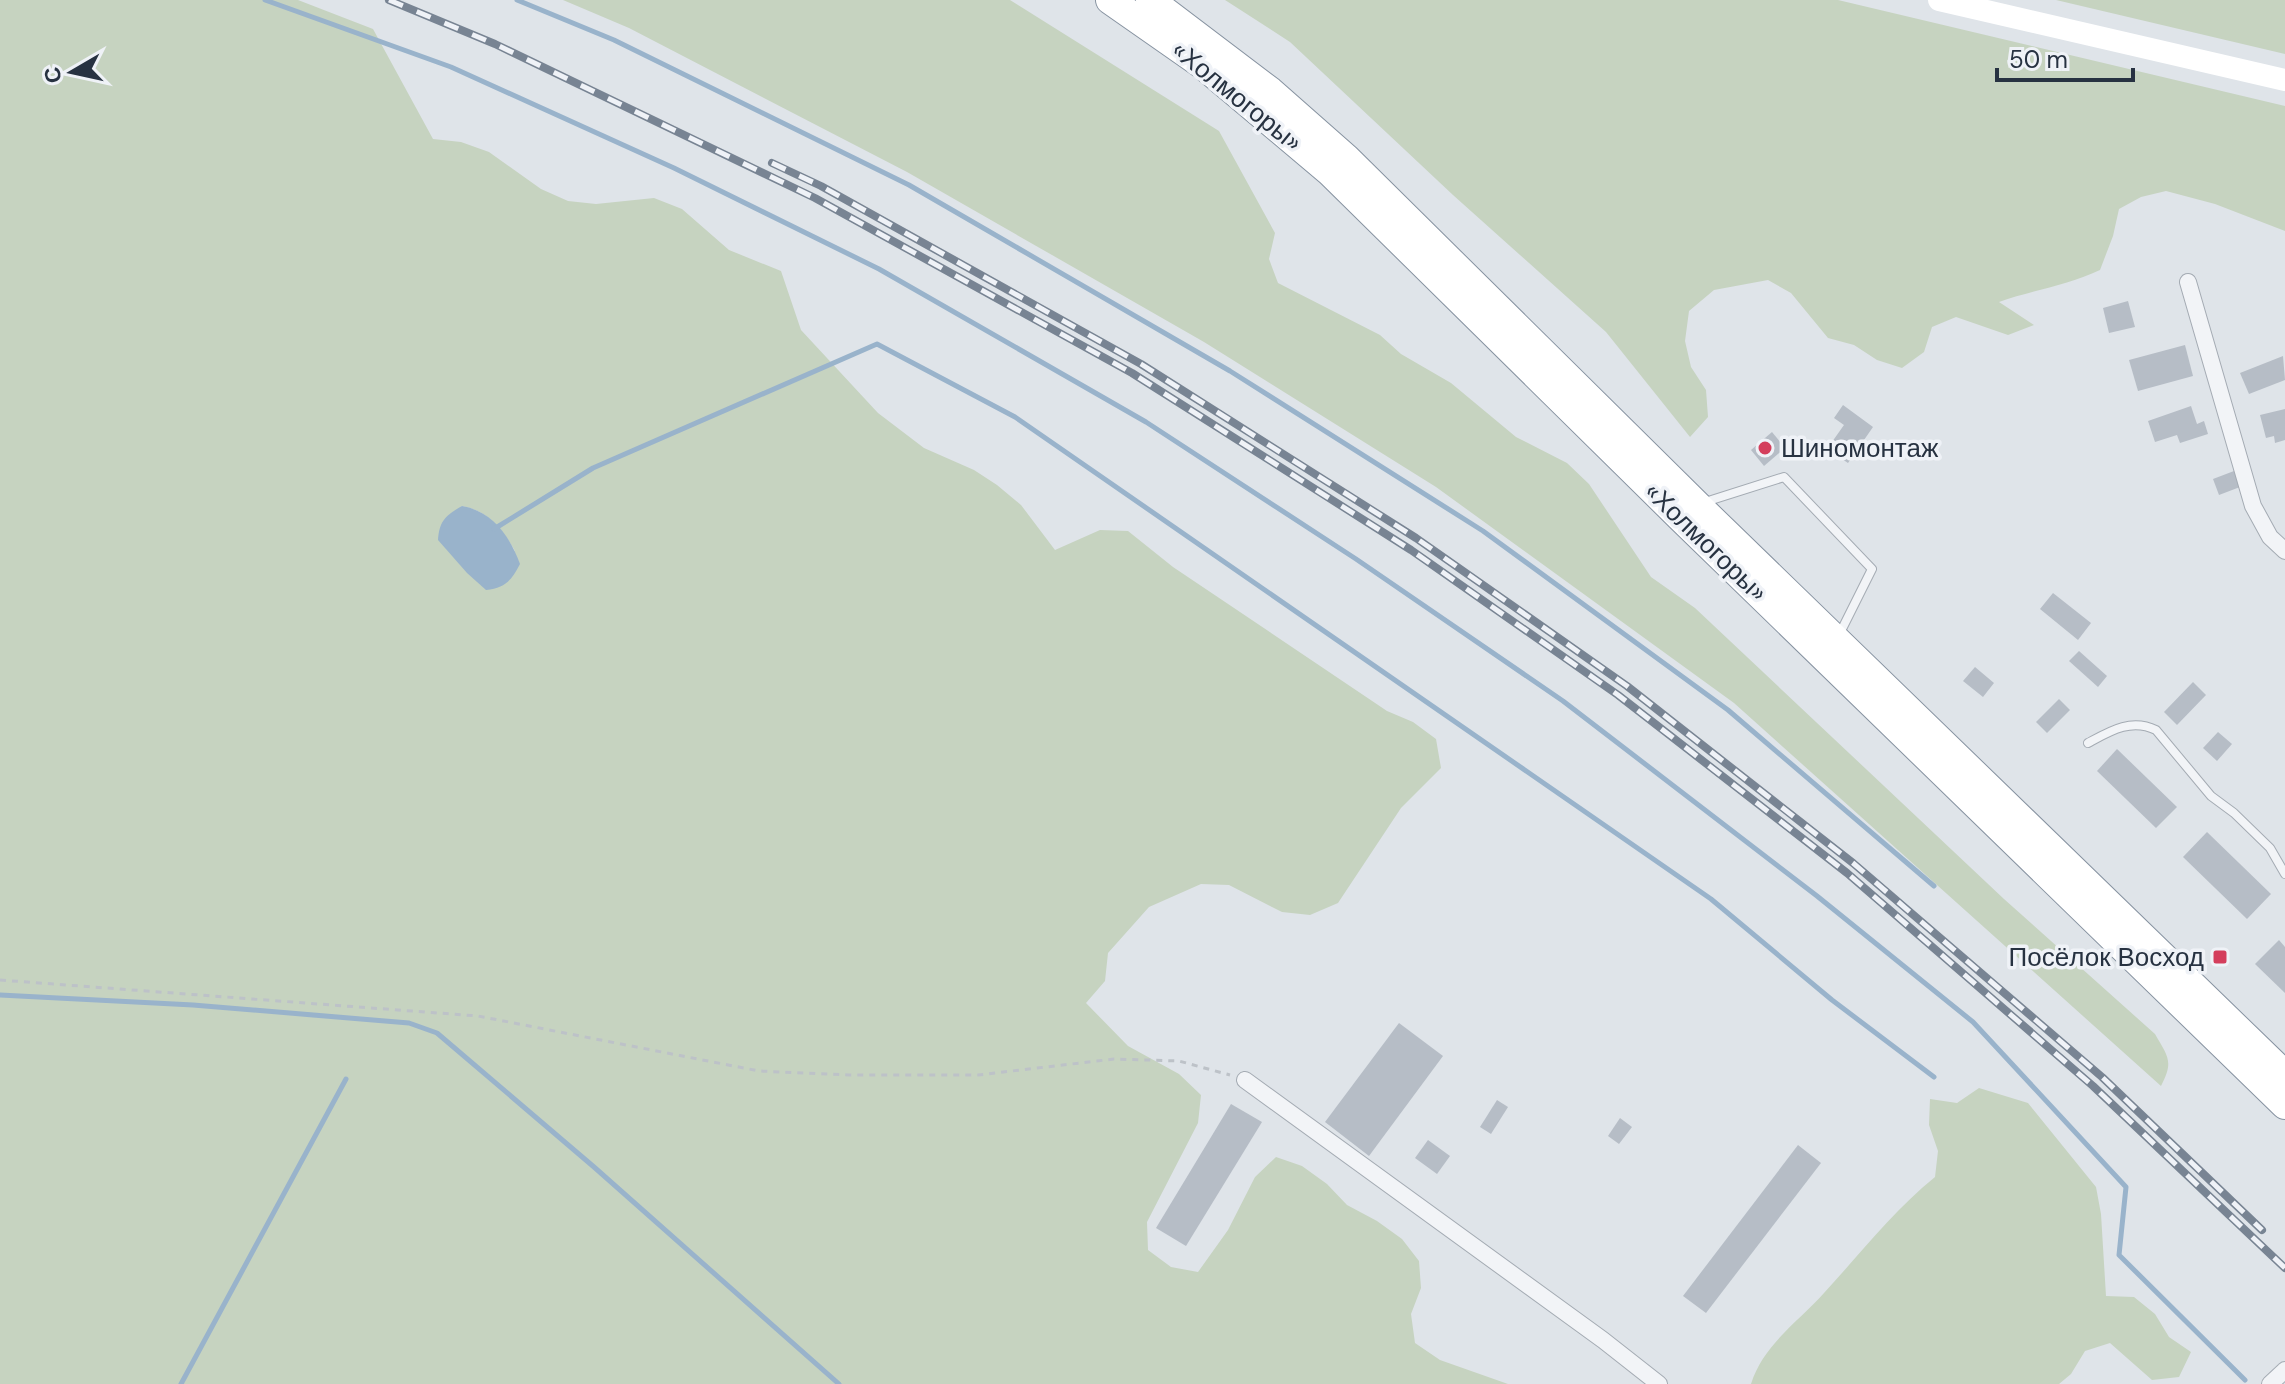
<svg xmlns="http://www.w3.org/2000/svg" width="2285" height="1384" viewBox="0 0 2285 1384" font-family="'DM Sans',sans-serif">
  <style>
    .green { fill: #c6d3c0; fill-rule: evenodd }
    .water { fill: #99b3cb }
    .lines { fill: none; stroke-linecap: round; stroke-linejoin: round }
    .stream { stroke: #99b3cb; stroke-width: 5 }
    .building { fill: #b6bdc6 }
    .lane-casing { stroke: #a4abb3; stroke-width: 10 }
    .street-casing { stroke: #a4abb3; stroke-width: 18 }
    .highway-casing { stroke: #8692a0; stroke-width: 30 }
    .path { stroke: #bdc2c8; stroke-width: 3; stroke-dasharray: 6 6; stroke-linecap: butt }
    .lane { stroke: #f2f4f7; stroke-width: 8 }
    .street { stroke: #f2f4f7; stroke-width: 16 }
    .secondary { stroke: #fff; stroke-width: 22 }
    .highway { stroke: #fff; stroke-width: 28 }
    .rail-casing { stroke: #788493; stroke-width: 8 }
    .rail { stroke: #eff2f7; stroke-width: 5; stroke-dasharray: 15; stroke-linecap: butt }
    .poi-dot { fill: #d43e5c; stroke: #eff2f7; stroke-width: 3 }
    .labels { text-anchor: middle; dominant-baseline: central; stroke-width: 7; stroke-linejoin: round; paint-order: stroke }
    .street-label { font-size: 26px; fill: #273241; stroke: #eff2f7 }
    .poi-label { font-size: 26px; fill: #273241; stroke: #eff2f7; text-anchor: start }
  </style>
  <rect width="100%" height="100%" fill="#dfe4e9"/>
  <g class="green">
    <path d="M0,0H298L373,29L433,139L461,142L489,152L541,189L568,201L596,204L654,198L682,209L729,250L781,271L801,330L878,413L924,448L974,470L997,485L1021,505L1055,550L1100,530L1128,531L1173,567L1387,711L1413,722L1436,739L1441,768L1401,808L1338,903L1310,915L1282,912L1229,885L1201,884L1149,907L1108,953L1105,981L1086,1003L1128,1046L1179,1074L1201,1095L1198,1123L1147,1222L1148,1250L1171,1267L1198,1272L1228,1230L1255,1177L1276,1157L1302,1166L1327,1184L1347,1205L1377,1221L1402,1239L1419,1261L1421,1288L1411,1314L1415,1343L1440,1360L1508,1384H0ZM461,506C488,510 502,529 515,551Z"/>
    <path d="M563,0H1010L1219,131L1275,233L1269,259L1278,283L1380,335L1401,354L1451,383L1516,437L1567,463L1589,484L1651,577L1695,608L2004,899L2155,1034C2168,1057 2174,1061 2161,1086L1734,703L1436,487L1204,342L907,172L629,28Z"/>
    <path d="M1225,0H1838L2285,106V231L2215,204L2166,191L2141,197L2119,209L2113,236L2100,270C2069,285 2033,290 1999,302L2034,325L2008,335L1956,317L1932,327L1924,352L1902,368L1877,360L1854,345L1828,338L1791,293L1768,280L1714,290L1689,311L1685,341L1691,367L1706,390L1708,417L1690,437L1606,332L1453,195L1290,42Z"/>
    <path d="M2056,0H2285V54Z"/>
    <path d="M1979,1088L2028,1103L2096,1187L2101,1214L2106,1296L2134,1297L2155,1314L2169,1337L2191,1352L2179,1377L2152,1380L2110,1343L2085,1351L2071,1374L2059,1384H1751C1763,1345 1798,1322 1824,1293C1860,1254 1894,1210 1935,1177L1938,1151L1929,1125L1930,1099L1957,1103Z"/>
  </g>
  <path class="water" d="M462,506C492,511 510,536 520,564C511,581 505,588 486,590L467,573L438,540C439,521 446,515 462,506Z"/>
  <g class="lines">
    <g class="stream">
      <path d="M265,0L451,67L674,168L879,269L1146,422L1356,559L1563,701L1817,896L1973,1022L2126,1187L2119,1255L2245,1380"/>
      <path d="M517,0L614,40L909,185L1230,371L1483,531L1728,710L1934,886"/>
      <path d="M494,529L593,468L877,344L1015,417L1711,899L1832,1000L1934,1077"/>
      <path d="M0,995L193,1005L409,1023L437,1033L594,1167L839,1384"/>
      <path d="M181,1384L346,1079"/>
    </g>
  </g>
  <g class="building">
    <path d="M2128,301L2135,327L2109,333L2103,308Z"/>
    <path d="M2185,345L2193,376L2138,391L2129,360Z"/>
    <path d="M2283,356L2285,380L2249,394L2240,373Z"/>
    <path d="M1843,405L1873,427L1848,463L1827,449L1844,425L1834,418Z"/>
    <path d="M2191,406L2197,424L2204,421L2208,434L2180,443L2177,435L2155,442L2148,421Z"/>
    <path d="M2285,409V440L2275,443L2274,436L2266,438L2260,415Z"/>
    <path d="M1772,432L1785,448L1764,466L1751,450Z"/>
    <path d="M2234,471L2240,487L2219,495L2213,479Z"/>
    <path d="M2053,593L2091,623L2078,640L2040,609Z"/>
    <path d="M2079,651L2107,676L2098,687L2069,661Z"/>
    <path d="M1975,667L1994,683L1983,697L1963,681Z"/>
    <path d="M2193,682L2206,695L2177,725L2164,712Z"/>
    <path d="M2059,699L2070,710L2047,733L2036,722Z"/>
    <path d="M2218,732L2232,744L2217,761L2203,748Z"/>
    <path d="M2117,749L2177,807L2156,828L2097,771Z"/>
    <path d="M2207,832L2271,894L2247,919L2183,857Z"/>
    <path d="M2279,940L2285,947V993L2255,964Z"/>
    <path d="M1399,1023L1443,1056L1369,1156L1325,1122Z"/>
    <path d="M1497,1100L1508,1107L1491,1134L1480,1127Z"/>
    <path d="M1231,1104L1262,1122L1186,1246L1156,1228Z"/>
    <path d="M1620,1118L1632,1127L1619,1144L1608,1136Z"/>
    <path d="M1428,1140L1450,1156L1437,1174L1415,1158Z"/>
    <path d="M1798,1145L1821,1163L1706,1313L1683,1296Z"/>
  </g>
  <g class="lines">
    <g class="lane-casing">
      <g id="lane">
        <path d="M1702,503L1784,477L1872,569L1839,635"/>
        <path d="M2088,743C2110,731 2131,718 2156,730L2211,796L2234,813L2270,848L2285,874"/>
      </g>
    </g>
    <g class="street-casing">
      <g id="street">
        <path d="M2188,282L2253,506L2270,537L2285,551"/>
        <path d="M1245,1080L1603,1340L1659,1384"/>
        <path d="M2270,1384L2285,1370"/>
      </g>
    </g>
    <g class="highway-casing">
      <g id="highway">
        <path d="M1110,0L1203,65L1330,172L1680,517L2285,1105"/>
        <path d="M1150,0L1270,91L1346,158L1697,505L2285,1075"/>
      </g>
    </g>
    <path class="path" d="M0,980L478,1016L759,1071L849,1075H978L1114,1059L1179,1061L1230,1075"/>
    <use href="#lane" class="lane"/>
    <use href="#street" class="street"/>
    <path class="secondary" d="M1939,0L2285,80"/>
    <use href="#highway" class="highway"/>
    <g class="rail-casing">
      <g id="rail">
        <path d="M389,0L495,44L815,198L1132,373L1411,550L1618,695L1847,873L2093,1086L2285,1268"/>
        <path d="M772,163L821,186L1141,364L1416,538L1627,686L1853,863L2102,1077L2262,1230"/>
      </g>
    </g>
    <use href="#rail" class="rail"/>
  </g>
  <g class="poi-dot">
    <circle cx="1765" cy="448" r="8"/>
    <rect x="2212" y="949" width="16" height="16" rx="4"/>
  </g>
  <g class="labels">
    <g class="street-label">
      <text transform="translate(1237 96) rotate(39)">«Холмогоры»</text>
      <text transform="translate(1706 542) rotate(44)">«Холмогоры»</text>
    </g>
    <g class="poi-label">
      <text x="1781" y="448">Шиномонтаж</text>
      <text x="2204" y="957" text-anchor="end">Посёлок Восход</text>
    </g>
  </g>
  <g transform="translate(72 72) rotate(261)" stroke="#eff2f7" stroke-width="6" paint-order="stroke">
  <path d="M0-6L14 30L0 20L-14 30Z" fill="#273241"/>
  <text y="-12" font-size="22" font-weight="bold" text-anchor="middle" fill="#273241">С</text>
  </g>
  <path d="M1997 68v12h136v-12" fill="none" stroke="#273241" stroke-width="4"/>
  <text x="2009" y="68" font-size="24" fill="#273241" stroke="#eff2f7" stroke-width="6" paint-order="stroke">50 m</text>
</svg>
